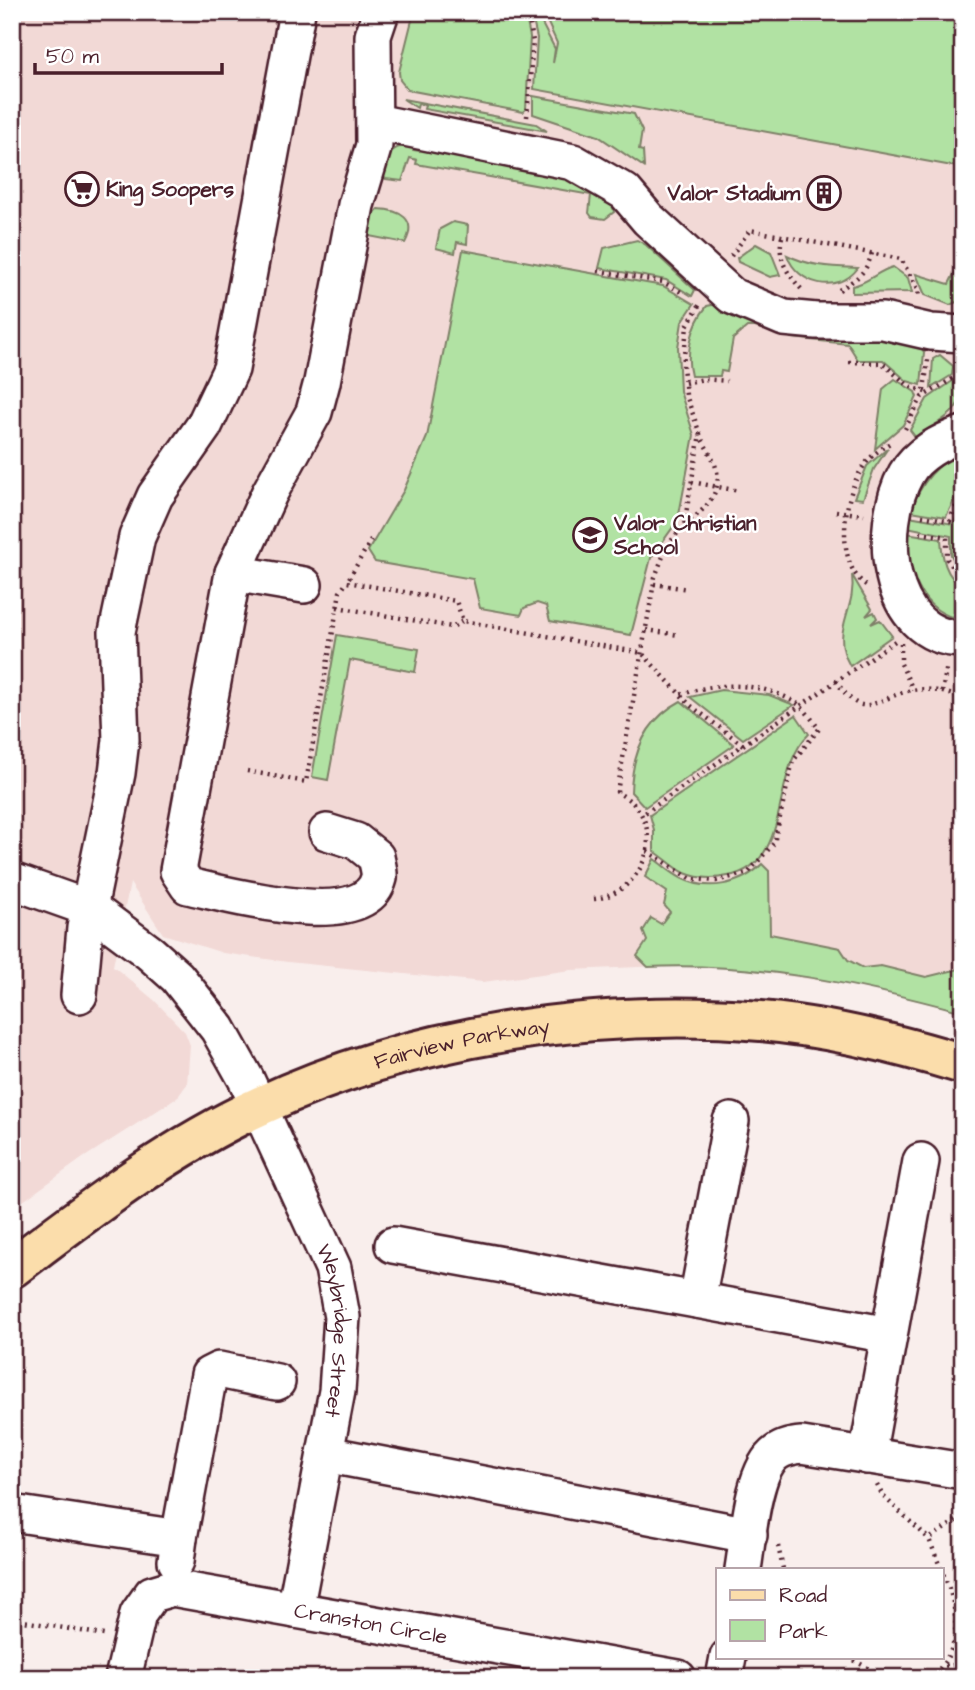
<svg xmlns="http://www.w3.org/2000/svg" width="975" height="1690" viewBox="0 0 975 1690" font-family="'Architects Daughter',sans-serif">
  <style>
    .built { fill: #f2d9d6 }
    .green { fill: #b1e2a3; stroke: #7e8067; stroke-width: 2 }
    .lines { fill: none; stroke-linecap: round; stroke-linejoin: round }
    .minor-casing { stroke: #4a1f2b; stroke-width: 40 }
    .major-casing { stroke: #4a1f2b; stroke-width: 44 }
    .path { stroke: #4a1f2b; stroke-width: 4.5; stroke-dasharray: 2 5; stroke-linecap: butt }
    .minor { stroke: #fff; stroke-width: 35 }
    .major { stroke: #fbddab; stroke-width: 38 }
    .labels { text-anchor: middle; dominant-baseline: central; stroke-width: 5; stroke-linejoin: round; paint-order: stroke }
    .poi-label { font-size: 21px; font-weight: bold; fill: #4a1f2b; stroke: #fff; text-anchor: start }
    .street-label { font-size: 21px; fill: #4a1f2b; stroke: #fff }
  </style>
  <rect width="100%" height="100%" fill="#f9eeec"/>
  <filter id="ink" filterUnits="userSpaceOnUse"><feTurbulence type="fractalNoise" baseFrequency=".0143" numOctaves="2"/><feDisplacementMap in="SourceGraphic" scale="14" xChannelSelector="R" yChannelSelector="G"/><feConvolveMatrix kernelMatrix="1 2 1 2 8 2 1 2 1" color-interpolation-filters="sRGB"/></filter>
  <g filter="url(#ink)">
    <path class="built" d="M12,12H963V1012L864,987L740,969L661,966L571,970L483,982L288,962L223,953L163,934L130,883L113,966L154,1000L185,1032L190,1045L187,1084L177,1098L83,1158L12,1209Z"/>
    <g class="green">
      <path d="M414,12H525L530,37L526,109L523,112L408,90L400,80L399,72Z"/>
      <path d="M543,12H963V168L534,89L537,38L532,16L537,14L555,49L553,63L557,43Z"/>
      <path d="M533,96L634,114L642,131L639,150L643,151L644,167L598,136L533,114Z"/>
      <path d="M403,99L536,124L547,131L424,109L425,105L418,104L417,108Z"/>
      <path d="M409,145L413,146V150L419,151L421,147L557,172L612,201L614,212L605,219L592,217L589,213L591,195L416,164L417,160L410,158L402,181L386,179L381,175C385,157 389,147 409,145Z"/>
      <path d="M378,209C400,210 418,219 405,243L369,236L371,218Z"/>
      <path d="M453,222L468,225L467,244L457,242L455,253L436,248L440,229Z"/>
      <path d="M637,240L646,245L695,290L692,296L666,280L599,268L604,248Z"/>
      <path d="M756,244L771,252L780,275L770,277L738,262L737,258Z"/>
      <path d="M463,250L663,286L694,304L682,322L678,347L680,391L694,435L678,520L651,558L631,635L550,621L546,606L537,603L524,608L521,615L480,608L473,579L375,562L368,551L404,490L427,437Z"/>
      <path d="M787,255C811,267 833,267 858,268C838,295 797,285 787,255Z"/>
      <path d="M963,256V299L950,305L925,295L916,274L949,284Z"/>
      <path d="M893,267L908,278L912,292L852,293V286C869,283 877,271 893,267Z"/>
      <path d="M717,304L809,337L857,340L880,337L918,343L924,352L921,385L907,381L883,360H858L848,344L792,338L755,327H747L733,339L727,372L721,371L720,376H691C685,353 692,324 707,306Z"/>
      <path d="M940,355L953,366L952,375L931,388L933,359Z"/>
      <path d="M895,379L915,392L917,397L903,425L875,449L883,389Z"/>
      <path d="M954,380L962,383C963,417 937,420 916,438L910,430L927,399Z"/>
      <path d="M888,448L874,469L863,499L854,498L867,466Z"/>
      <path d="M963,452V491L954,500L946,517L911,511C920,483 936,463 963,452Z"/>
      <path d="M963,504V525L959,532L963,543V576L951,555V536L907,527L909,516L953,524Z"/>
      <path d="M907,533L941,539C942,556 945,578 963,586V620C918,612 909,572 907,533Z"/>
      <path d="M852,575L872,609L866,616L874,612L877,618L871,624L880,620L892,636L850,666C829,630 857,611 852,575Z"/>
      <path d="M337,635L419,649L415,672L350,660L328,780L312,777Z"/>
      <path d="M721,690L769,695L794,705L743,739L690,697Z"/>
      <path d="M681,701L734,745L645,807L631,792C632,753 645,720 681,701Z"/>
      <path d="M796,715L809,734C768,773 795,863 728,876C714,879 699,879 685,873C674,868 665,858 654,851V830L650,815Z"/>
      <path d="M654,859C663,865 671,873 681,878C707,892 742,885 762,864L769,871L770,934L840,948L848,960L863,968L881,966L926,977L963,968V1012C860,984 755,962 648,967L637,956L647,941L643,931L651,918L661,924L670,912L664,905L667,892L645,877Z"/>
    </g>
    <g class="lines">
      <g class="minor-casing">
        <g id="minor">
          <path d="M375,122L573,162L625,192L648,219L732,296L784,318L816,321H883L931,332L963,334"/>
          <path d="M963,434C942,441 917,454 906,474C877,526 884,638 963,639"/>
          <path d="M233,573L304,585"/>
          <path d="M327,832L356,841L376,857C377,863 380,872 379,878C365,934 227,894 188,886L178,871L233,573L269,494L314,412L322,382L356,205L374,145L373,36L381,12"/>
          <path id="s1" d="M12,881L91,909L150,953L177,977L218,1029L246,1079L333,1268L342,1317L337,1391L295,1610"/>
          <path d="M79,995L85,928L117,773L121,740L117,632L137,537L155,496L204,426L231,369L297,12"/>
          <path d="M393,1245L889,1335"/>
          <path d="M697,1300L731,1121"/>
          <path d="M325,1454L749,1535"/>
          <path d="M867,1456L921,1161"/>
          <path d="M12,1513L179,1538L176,1561"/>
          <path d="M179,1538L209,1375L219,1370L277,1382"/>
          <path d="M743,1569C748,1541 752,1470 776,1453C784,1447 792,1446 802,1445L963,1471"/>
          <path id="s2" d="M123,1678L138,1614L152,1594L172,1588L678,1678"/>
          <path d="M724,1678L728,1657"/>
        </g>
      </g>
      <g class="major-casing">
        <g id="major">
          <path id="s3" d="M12,1268C90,1209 170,1147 260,1106C409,1036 597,1007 761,1021C829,1027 898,1044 963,1064"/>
        </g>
      </g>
      <g class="path">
        <path d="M527,117L533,41L528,12"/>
        <path d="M782,237C777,260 787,273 803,291"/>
        <path d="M731,256L750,230L901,259L918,289L919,298"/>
        <path d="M598,271L663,282L681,292"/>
        <path d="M839,290C856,279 866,274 872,253"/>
        <path d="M849,362L882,363L909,386L928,393"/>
        <path d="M685,383L704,379L727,381"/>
        <path d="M924,390L928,360"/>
        <path d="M905,429L922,397L959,375"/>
        <path d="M692,482L739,491"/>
        <path d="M836,511L864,515"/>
        <path d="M922,516L950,521L954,509L963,498"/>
        <path d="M685,524C707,509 727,488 713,460C709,451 704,444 700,435"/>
        <path d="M920,533L947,537V559L963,581"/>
        <path d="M371,540L347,582L456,601L463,621L642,653L690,705L743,745L642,815"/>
        <path d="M654,584L688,589"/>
        <path d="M866,585C835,564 843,500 860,472C868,458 878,450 892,442"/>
        <path d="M337,607L452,627L463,621"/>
        <path d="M646,630L679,635"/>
        <path d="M901,643V664L913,690"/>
        <path d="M836,681C862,719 868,704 904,692C923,686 945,691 963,699"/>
        <path d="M942,692L947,665"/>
        <path d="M743,745L898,639"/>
        <path d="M247,771L306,782L340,592L347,582"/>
        <path d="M647,851L691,879L716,881L748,873L774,843L793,761L819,729C813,721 806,710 798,704C764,682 717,681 680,695"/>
        <path d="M594,899C635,895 664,846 638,809C633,802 625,797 617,792L655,577L667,546L684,525L700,434L686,395L683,366L687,326L700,304"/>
        <path d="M877,1485L883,1496L929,1539"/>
        <path d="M778,1546L783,1569"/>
        <path d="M941,1569L929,1539L963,1516"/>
        <path d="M12,1619L104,1635"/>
        <path d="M848,1657L886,1678"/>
        <path d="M945,1666L963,1664"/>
        <path d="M929,1678C965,1651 959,1608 942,1571"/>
      </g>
      <use href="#minor" class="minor"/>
      <use href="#major" class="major"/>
    </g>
  </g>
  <defs>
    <g id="supermarket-ring" transform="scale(1.75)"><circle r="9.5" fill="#fff" stroke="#4a1f2b" stroke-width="1.5"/><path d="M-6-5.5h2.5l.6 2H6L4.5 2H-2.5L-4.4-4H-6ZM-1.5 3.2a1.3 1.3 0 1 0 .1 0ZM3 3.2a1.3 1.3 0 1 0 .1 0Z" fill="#4a1f2b"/></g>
    <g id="building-ring" transform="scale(1.75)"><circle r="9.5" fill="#fff" stroke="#4a1f2b" stroke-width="1.5"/><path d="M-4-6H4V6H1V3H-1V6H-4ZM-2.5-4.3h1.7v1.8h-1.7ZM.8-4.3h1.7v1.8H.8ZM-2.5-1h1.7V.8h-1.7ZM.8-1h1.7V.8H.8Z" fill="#4a1f2b"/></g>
    <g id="school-ring" transform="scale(1.75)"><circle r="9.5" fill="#fff" stroke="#4a1f2b" stroke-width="1.5"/><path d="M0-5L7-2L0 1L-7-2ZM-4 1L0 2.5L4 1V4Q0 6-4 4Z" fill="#4a1f2b"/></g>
  </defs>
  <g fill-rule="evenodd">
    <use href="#supermarket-ring" x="82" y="189"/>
    <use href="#building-ring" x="824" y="193"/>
    <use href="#school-ring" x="590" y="535"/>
  </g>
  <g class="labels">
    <g class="poi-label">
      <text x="106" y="189">King Soopers</text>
      <text x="800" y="193" text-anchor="end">Valor Stadium</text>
      <text x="614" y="523">Valor Christian<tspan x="614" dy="24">School</tspan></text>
    </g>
    <g class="street-label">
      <text stroke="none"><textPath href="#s3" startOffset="509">Fairview Parkway</textPath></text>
      <text stroke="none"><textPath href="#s1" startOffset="588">Weybridge Street</textPath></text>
      <text stroke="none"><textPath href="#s2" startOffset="313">Cranston Circle</textPath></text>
    </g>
  </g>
  <rect width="975" height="1690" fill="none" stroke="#fff" stroke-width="42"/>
  <rect x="21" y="21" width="933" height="1648" fill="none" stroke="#4a1f2b" stroke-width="2.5" filter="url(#ink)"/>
  <rect x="716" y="1568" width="228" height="91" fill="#ffffff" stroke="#b7a5aa" stroke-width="2"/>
  <rect x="730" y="1590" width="35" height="10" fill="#fbddab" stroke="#b7a5aa" stroke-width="2"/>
  <text x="779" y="1602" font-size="21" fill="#4a1f2b">Road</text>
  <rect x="730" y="1620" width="35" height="21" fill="#b1e2a3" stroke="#b7a5aa" stroke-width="2"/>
  <text x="779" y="1638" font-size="21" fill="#4a1f2b">Park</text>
  <path d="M35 63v10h187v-10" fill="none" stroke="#4a1f2b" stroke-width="3.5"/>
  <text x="46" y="63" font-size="21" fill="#4a1f2b" stroke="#ffffff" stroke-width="5" paint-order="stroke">50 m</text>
</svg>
